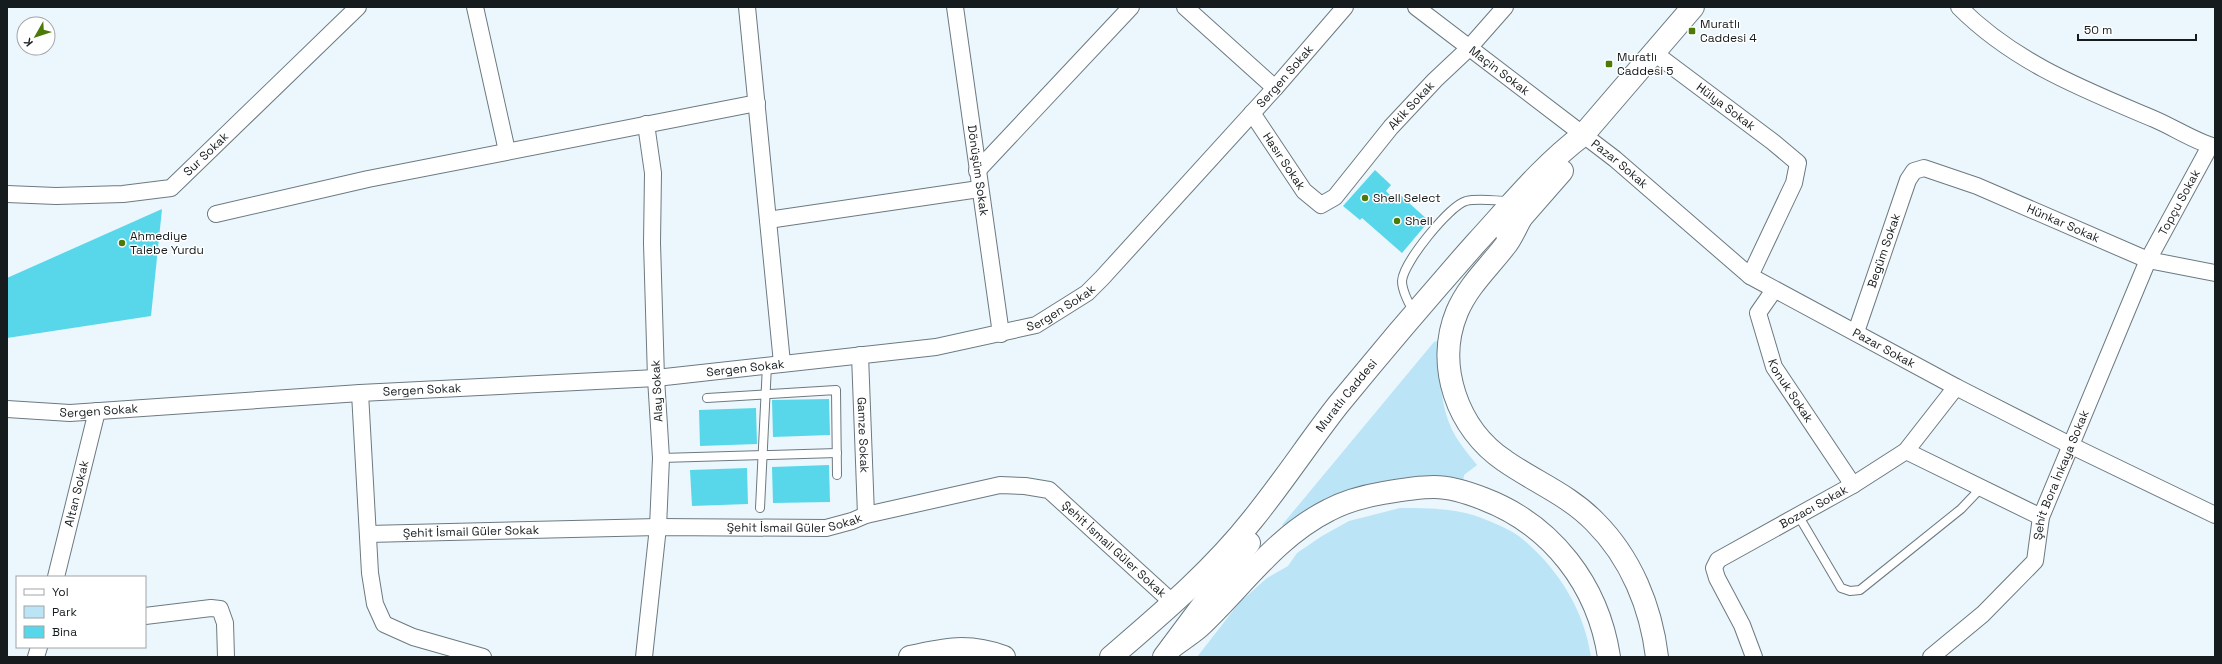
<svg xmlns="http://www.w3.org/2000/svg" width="2222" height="664" viewBox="0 0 2222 664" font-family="'Space Grotesk',sans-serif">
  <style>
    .green { fill: #bbe4f7 }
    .building { fill: #58d7ea }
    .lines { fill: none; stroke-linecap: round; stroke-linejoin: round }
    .lane-casing { stroke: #6c7a81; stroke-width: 10 }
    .street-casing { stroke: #6c7a81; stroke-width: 18 }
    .secondary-casing { stroke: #6c7a81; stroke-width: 24 }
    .highway-casing { stroke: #6c7a81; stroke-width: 24 }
    .lane { stroke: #fff; stroke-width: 8 }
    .street { stroke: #fff; stroke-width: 16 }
    .secondary { stroke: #fff; stroke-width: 22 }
    .highway { stroke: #fff; stroke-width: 22 }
    .poi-dot { fill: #4b7b06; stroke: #fff; stroke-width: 1.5 }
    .labels { text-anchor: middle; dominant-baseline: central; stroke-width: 3; stroke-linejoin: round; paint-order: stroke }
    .poi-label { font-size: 12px; fill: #161c1e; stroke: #fff; text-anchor: start }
    .street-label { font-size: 12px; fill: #161c1e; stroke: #fff }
  </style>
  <rect width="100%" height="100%" fill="#ebf7fd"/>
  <g class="green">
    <path d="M1441,340C1439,372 1439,409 1456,437C1462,447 1470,456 1477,465L1464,475L1463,484L1412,480L1289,530L1282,525L1434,342Z"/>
    <path d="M1400,508C1424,508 1450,508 1473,515C1485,519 1510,529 1520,537C1557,567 1584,609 1591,657H1197L1239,603L1267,578L1288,566L1297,553L1322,536L1349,521Z"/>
  </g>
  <g class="building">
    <path d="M1375,170L1391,185L1386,191L1393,198L1398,193L1429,221L1402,253L1362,218L1360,220L1343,206Z"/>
    <path d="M162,209L151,316L7,338V278Z"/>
    <path d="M829,399L830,435L773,437L772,400Z"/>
    <path d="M756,408L757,444L700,446L699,410Z"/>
    <path d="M829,465L830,502L773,503L772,467Z"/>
    <path d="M747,468L748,504L692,506L690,470Z"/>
  </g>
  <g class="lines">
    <g class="lane-casing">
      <g id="lane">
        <path d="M1414,311C1409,305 1402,290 1402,281C1403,263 1449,206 1466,201C1479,198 1496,201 1509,201"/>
        <path d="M707,398L836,390L837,475"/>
        <path d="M661,458L837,453"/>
        <path d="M760,508L767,365"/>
        <path d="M1798,515L1841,588L1850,591L1860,590L1961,509L1981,488"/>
      </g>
    </g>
    <g class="street-casing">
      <g id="street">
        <path d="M475,7L507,151"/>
        <path d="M747,7L782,363"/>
        <path id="s1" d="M955,7L1001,334"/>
        <path d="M1185,7L1275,88"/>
        <path id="s2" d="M1416,7L1615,159L1750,276L1956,387L2072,446L2215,515"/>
        <path d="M1959,7C2015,63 2083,89 2154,119C2175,128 2194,141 2215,147"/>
        <path id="s3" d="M1653,52L1773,142L1798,163L1794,183L1750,276"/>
        <path id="s4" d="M1252,113L1304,191L1321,205L1335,197L1391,127L1435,80L1468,49L1505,7"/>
        <path d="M977,171L1131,7"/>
        <path id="s5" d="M7,194L56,196L123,194L171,188L358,7"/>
        <path d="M216,214L368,179L757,103"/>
        <path d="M768,220L979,189"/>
        <path id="s6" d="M1774,290L1758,313L1774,367L1853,485"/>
        <path id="s7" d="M1856,332L1908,180L1914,171L1924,168L1977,186L2148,260L2215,273"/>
        <path id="s8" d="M860,355L866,515"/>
        <path d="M360,393L370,573L375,604L384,624L413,637L483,657"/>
        <path id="s9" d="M7,409L70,413L360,393L656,378L936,347L1036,325L1087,293L1102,278L1275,88L1345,7"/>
        <path d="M1906,451L2041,517"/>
        <path id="s10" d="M368,534L658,527L826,528L852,521L866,515L1000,485L1025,486L1049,490L1173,603"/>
        <path id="s11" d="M56,577L97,411"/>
        <path d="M145,616L211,608L220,609L225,623L226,657"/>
        <path d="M36,657L39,647"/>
        <path d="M644,657L658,527L661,458L656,378L652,243L653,173L646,124"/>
        <path id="s12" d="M1754,657L1742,625L1717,578L1714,568L1718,560L1853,485L1906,451L1956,387"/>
        <path id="s13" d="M1931,657L1983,614L2035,561L2041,517L2148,260L2210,146"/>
      </g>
    </g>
    <g class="secondary-casing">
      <g id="secondary">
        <path d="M1507,234L1562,171"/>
        <path id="s14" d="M1111,657C1161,614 1212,571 1253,519C1283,482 1309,442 1338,405C1383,350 1429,296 1476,243C1510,206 1543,165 1583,135L1693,7"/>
        <path d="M1164,657L1249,543"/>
      </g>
    </g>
    <g class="highway-casing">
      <g id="highway">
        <path d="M1520,220C1515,229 1511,239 1505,246C1488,268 1468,286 1457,312C1435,365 1457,429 1505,461C1535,482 1569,495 1595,522C1631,558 1651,607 1657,657"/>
        <path d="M1172,647C1181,640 1191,634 1199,627C1242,587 1275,537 1329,510C1346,501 1365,496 1383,493C1400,490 1418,487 1434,487C1450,487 1469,493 1484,499C1552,525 1598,585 1609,657"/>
        <path d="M910,657C945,649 969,644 1004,657"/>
      </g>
    </g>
    <use href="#lane" class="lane"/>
    <use href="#street" class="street"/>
    <use href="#secondary" class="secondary"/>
    <use href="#highway" class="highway"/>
  </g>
  <g class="poi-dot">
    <rect x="1688" y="27" width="8" height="8" rx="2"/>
    <rect x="1605" y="60" width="8" height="8" rx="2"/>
    <circle cx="1365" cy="198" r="4"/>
    <circle cx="1397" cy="221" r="4"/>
    <circle cx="122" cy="243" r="4"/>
  </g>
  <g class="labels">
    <g class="poi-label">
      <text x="1700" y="24">Muratlı<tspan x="1700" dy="14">Caddesi 4</tspan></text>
      <text x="1617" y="57">Muratlı<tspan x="1617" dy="14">Caddesi 5</tspan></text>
      <text x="1373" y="198">Shell Select</text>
      <text x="1405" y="221">Shell</text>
      <text x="130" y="236">Ahmediye<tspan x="130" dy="14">Talebe Yurdu</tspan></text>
    </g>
    <g class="street-label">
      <text stroke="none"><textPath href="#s2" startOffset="105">Maçin Sokak</textPath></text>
      <text stroke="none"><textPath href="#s9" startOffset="1388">Sergen Sokak</textPath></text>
      <text stroke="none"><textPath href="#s4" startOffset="251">Akik Sokak</textPath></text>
      <text stroke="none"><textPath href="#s3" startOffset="91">Hülya Sokak</textPath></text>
      <text stroke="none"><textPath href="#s5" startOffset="213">Sur Sokak</textPath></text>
      <text stroke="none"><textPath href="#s4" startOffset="58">Hasır Sokak</textPath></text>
      <text stroke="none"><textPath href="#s2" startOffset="257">Pazar Sokak</textPath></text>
      <text stroke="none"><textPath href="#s1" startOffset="165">Dönüşüm Sokak</textPath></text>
      <text stroke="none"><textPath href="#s13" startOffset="530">Topçu Sokak</textPath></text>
      <text stroke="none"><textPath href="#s7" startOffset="332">Hünkar Sokak</textPath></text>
      <text stroke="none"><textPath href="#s7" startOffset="86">Begüm Sokak</textPath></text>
      <text stroke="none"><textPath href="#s9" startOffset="1064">Sergen Sokak</textPath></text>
      <text stroke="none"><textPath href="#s2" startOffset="581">Pazar Sokak</textPath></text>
      <text stroke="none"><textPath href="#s9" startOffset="740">Sergen Sokak</textPath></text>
      <text stroke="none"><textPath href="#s9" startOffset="416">Sergen Sokak</textPath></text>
      <text stroke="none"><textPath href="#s6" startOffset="113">Konuk Sokak</textPath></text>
      <text transform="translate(657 391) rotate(-93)">Alay Sokak</text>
      <text stroke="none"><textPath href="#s14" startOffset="353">Muratlı Caddesi</textPath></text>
      <text stroke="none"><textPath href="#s9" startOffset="92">Sergen Sokak</textPath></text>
      <text stroke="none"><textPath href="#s8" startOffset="80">Gamze Sokak</textPath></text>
      <text stroke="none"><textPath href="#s13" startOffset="232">Şehit Bora İnkaya Sokak</textPath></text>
      <text stroke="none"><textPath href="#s11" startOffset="86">Altan Sokak</textPath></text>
      <text stroke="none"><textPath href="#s12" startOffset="216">Bozacı Sokak</textPath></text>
      <text stroke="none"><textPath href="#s10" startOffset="427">Şehit İsmail Güler Sokak</textPath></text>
      <text stroke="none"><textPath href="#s10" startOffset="103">Şehit İsmail Güler Sokak</textPath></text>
      <text stroke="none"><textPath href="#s10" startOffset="775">Şehit İsmail Güler Sokak</textPath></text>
    </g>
  </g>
  <rect width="2222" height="664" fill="none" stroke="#161c1e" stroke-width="16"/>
  <rect x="16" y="576" width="130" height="72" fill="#ffffff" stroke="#a2a4a5"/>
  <rect x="24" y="589" width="20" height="6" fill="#ffffff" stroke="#a2a4a5"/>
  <text x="52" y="596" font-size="12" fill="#161c1e">Yol</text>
  <rect x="24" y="606" width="20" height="12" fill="#bbe4f7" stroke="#a2a4a5"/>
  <text x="52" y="616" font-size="12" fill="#161c1e">Park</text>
  <rect x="24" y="626" width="20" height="12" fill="#58d7ea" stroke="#a2a4a5"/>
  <text x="52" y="636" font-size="12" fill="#161c1e">Bina</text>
  <g transform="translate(36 36) rotate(231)"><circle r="19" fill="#ffffff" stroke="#a2a4a5"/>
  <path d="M0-3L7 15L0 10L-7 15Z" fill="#4b7b06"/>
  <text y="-6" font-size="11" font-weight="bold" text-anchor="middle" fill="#161c1e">K</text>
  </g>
  <path d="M2078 34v6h118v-6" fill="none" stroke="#161c1e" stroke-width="2"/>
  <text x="2084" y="34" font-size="12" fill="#161c1e" stroke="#ffffff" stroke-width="3" paint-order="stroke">50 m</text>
</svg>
